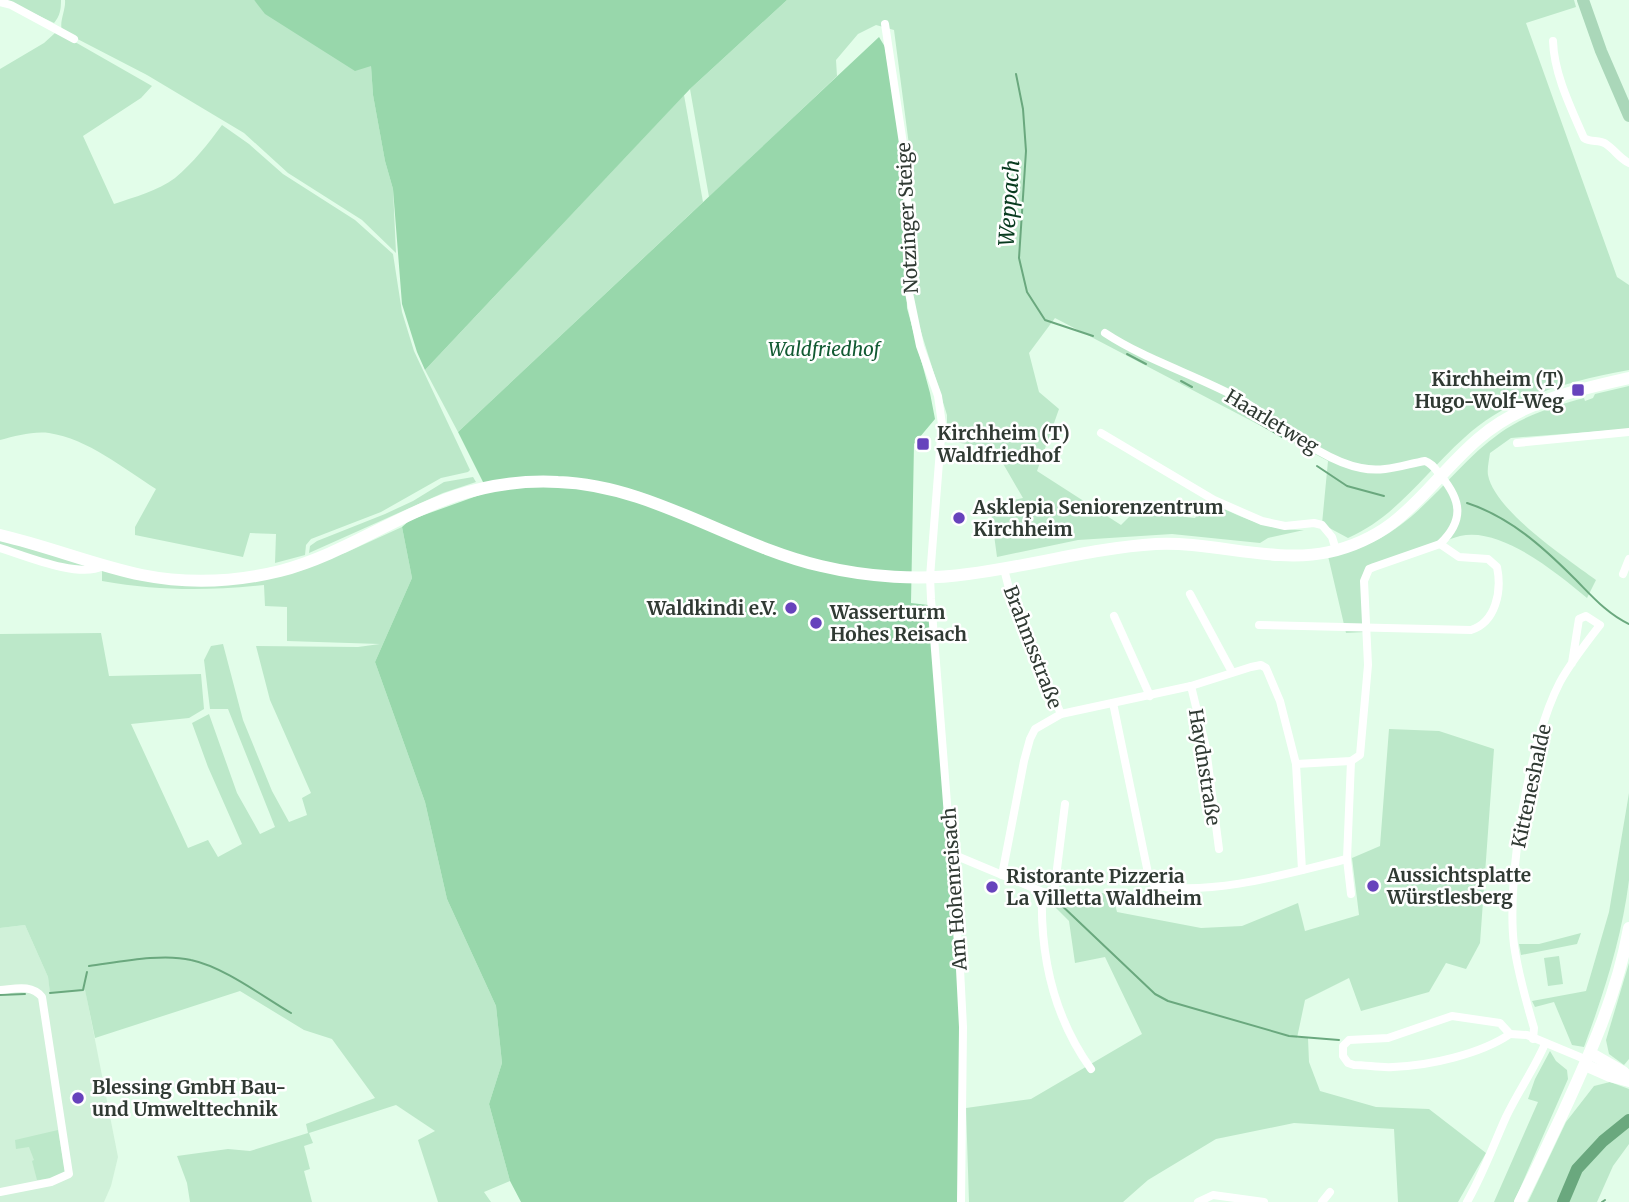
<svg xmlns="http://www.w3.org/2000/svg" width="1629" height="1202" viewBox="0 0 1629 1202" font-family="Merriweather,serif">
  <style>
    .built { fill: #d0f1d9 }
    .green { fill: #bce8c9 }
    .forest { fill: #98d7ab }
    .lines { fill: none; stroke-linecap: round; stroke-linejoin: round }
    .stream { stroke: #6aa87e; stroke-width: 2 }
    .river { stroke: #6aa87e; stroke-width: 12 }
    .minor { stroke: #fff; stroke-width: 8 }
    .secondary { stroke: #fff; stroke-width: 12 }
    .primary { stroke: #aad7b9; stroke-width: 12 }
    .poi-dot { fill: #6743bc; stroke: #fff; stroke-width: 2.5 }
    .labels { text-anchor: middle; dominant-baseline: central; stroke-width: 5; stroke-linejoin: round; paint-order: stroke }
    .street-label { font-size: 19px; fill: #303a33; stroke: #fff }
    .park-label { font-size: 19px; font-style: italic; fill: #115a32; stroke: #fff }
    .poi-label { font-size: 19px; font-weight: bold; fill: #303a33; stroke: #fff; text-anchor: start }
    .water-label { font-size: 21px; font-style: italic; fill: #083b1f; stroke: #fff }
  </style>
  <rect width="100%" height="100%" fill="#e2fde9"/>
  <path class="built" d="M25,925L48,977L50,992L85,989L118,1157L111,1186L104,1202H0V928Z"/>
  <g class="green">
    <path d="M6,0H61C61,9 60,16 54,23Z"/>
    <path d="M65,0H254C280,32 334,48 371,66L373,95L385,161L393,189L396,253L362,220L288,173L244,133L147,75L62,31C59,21 66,10 65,0Z"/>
    <path d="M787,0H1574L1576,7L1526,23L1617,277L1629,285V370C1570,381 1509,396 1464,438C1425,473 1396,517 1348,538L1322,524L1328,461L1055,318L1029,353L1039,392L1059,409L1037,471L1121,525L1142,504L1158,514L1195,518L1207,501C1238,516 1269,531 1304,530L1268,538L1260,543L1172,534L1078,540L997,557L990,505L1023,498L994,448L947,441V415L912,303L909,145L894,30L876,25L858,34L836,60L837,76L709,197L690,89Z"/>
    <path d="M55,33L61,34L152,86L141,98L83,136L114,204C134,197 158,191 175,178C193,163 208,144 222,125L249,144L283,174L355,220L393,254L402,312L414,351L470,470L468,472L441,478L381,512L311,539L306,545L305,555L275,563L276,534L250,533L243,557L135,535V527L156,489C123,468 88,439 49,433C33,431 16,436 0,440V69L44,43Z"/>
    <path d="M684,95L703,202L458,432L425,370Z"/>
    <path d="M1629,386V429L1511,438L1490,453C1489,460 1487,469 1488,475C1495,511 1566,558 1596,580L1587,598C1558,574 1501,526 1460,536C1449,539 1439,544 1429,548C1409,555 1388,560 1367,566L1365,632L1346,633L1328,556C1345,551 1364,547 1379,539C1427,513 1456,464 1500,433C1525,415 1555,406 1584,398L1585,401L1593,398L1595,394Z"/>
    <path d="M473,477L476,482L443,493L309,553L310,546L317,541L385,514L413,501L444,482Z"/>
    <path d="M402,527L412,578L375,662L425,802L447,899L496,1006L502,1063L489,1104L510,1181L484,1192L491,1202H438L418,1140L435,1131L396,1105L309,1133L313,1143L304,1146L310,1169L304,1171L312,1202H190L187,1183L177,1156L228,1149L250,1151L308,1133L306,1124L375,1098L332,1039L304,1030L240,991L95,1038L85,990L50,993L48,977L25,925L0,928V634L101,633L109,676L201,674L204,709L189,718L131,724L188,848L208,840L218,857L242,844L208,767L192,723L209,714L237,793L260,834L275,827L228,709H210L204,660L211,646L223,644L243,720L272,791L289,822L307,815L302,798L311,793L270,700L256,646L358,647L380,644L287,641V607L265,606L264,585C206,591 160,591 102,581V570L207,584L345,553Z"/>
    <path d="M0,540L91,566C60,568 29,555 0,545Z"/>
    <path d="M1389,729L1439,731L1494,749L1480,943L1466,969L1446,963L1429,992L1361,1011L1349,978L1305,1000L1297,1038H1308L1309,1062L1320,1091L1376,1107L1429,1109L1486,1153L1458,1202H1398L1394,1129L1294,1123L1216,1139L1148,1180L1123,1202H969L966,1108L1031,1099L1142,1034L1105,957L1075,963L1069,921L1047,899L1112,892L1117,912L1201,928L1242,926L1298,903L1305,931L1359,915L1352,858L1380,846Z"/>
    <path d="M1629,793C1629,821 1629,851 1629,880C1622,937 1604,993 1584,1047L1572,1045L1554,1002L1535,1007L1532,1001L1586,991L1609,912Z"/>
    <path d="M1581,933L1577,944L1521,955L1519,944H1539Z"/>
    <path d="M1559,956L1563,984L1548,986L1544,958Z"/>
    <path d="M1629,963V1059L1624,1065L1609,1054L1606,1040Z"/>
    <path d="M1550,1051L1556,1061L1567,1070L1568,1079L1514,1202H1494L1538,1102L1528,1099L1535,1079Z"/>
    <path d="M1610,1082L1629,1089V1144L1613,1166L1597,1202H1528L1566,1122L1594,1086Z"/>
    <path d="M58,1130L65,1172L49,1179L37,1180L32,1161L34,1160L29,1147L16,1149L15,1140Z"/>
  </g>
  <g class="forest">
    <path d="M254,0H787L690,89L425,370L417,352L402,304L393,189L385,161L373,95L371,66L355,71L265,14Z"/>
    <path d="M879,37L885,47L902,157L907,308L930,393L935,419L914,444L911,603L928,605L960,967L958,1202H521L510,1181L489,1104L502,1063L496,1006L447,899L425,802L375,662L412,578L402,527L410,520L488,492L458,432Z"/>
  </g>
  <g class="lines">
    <g class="stream">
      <path d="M1016,74L1023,109L1026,151L1019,258L1027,292L1045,320L1093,336"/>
      <path d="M1127,354L1146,364"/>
      <path d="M1181,381L1192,387"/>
      <path d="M1255,421L1282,437"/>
      <path d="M1317,466L1347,486L1384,496"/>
      <path d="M1467,503C1510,517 1543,547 1574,578C1591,595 1607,614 1629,624"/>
      <path d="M1057,901L1155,994L1168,1001L1289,1036L1339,1040"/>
      <path d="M89,966C119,962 162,953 191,960C224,967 262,996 291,1013"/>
      <path d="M50,993L83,990L87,972"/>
      <path d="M0,995L25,994"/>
      <path d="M1602,1202L1605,1200"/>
    </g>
    <path class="river" d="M1563,1202L1577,1169L1603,1141L1629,1120"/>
    <g class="minor">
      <path d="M0,2L11,5L74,39"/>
      <path d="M885,24L907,170L908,288L920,346L938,396L942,424L930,577L931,599L960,969L963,1027L961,1202"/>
      <path d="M1553,41C1554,74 1571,108 1584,138C1591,143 1599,139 1606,144C1615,150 1619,158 1629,163"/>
      <path d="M1105,333C1146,360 1196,375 1240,399C1276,420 1321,461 1361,468C1383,473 1403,465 1425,461C1433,464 1435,469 1441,476C1461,500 1465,520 1440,544L1374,567L1369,569L1364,581L1368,665L1360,755L1351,761L1296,764"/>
      <path d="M1101,433L1214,500L1262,521L1285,526L1314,523L1322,525L1332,537L1336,550"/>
      <path d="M1517,443L1629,432"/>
      <path d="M0,548C23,555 80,579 102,566"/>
      <path d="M1623,574L1629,559"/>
      <path d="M1190,594L1232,672"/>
      <path d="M1114,616L1150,696"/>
      <path d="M1259,625L1471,630C1496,622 1502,591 1497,567L1488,559L1459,557L1440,544"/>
      <path d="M1191,686L1206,748L1219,849"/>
      <path d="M1113,703L1148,873L1155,886C1218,895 1286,874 1347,859L1351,761"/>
      <path d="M1061,714L1191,686L1251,667L1261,665L1266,668L1280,701L1296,764L1302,870"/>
      <path d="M952,854L1050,895L1054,893L1065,804"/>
      <path d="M1347,859L1351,894"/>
      <path d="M1002,875L1024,761L1030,739L1035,729L1061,714L1013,604L1004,569"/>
      <path d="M1042,892C1040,957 1053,1016 1091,1069"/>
      <path d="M0,990C15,989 31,984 42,997L69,1174L51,1182L0,1192"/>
      <path d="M1452,1016L1500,1023L1510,1034C1481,1054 1428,1066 1393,1067C1380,1068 1367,1065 1354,1065L1348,1063L1343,1056V1046L1349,1040L1388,1038Z"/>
      <path d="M1510,1034L1527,1035L1587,1060"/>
      <path d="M1533,1039L1534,1028C1526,1001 1518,973 1514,945C1506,879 1529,741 1560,682C1571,662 1586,643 1600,625L1586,616L1579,619L1572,663"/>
      <path d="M1198,1202L1213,1195L1264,1202"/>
      <path d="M1322,1202L1330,1192"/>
      <path d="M1467,1202C1483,1174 1493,1146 1506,1117C1518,1092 1534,1069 1545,1044"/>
    </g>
    <g class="secondary">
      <path d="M0,535C48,546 94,565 142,575C187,584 235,582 280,571C342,555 395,516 455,496C489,485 522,480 558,482C651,485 731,545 821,566C867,577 921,581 968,574C1031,566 1092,548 1156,544C1212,541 1274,564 1329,552C1404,535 1425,485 1478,439C1520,402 1576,390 1629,378"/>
      <path d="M1590,1053L1623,1072L1629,1078"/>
      <path d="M1585,1065L1610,1076L1629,1081"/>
      <path d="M1520,1202C1535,1173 1548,1144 1562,1115C1590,1054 1617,995 1629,928"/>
    </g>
    <path class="primary" d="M1583,0L1601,51L1629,116"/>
  </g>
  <g class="poi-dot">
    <rect x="1571" y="383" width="14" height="14" rx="3.5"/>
    <rect x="916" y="437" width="14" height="14" rx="3.5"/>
    <circle cx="959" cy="518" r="7"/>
    <circle cx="791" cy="608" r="7"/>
    <circle cx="816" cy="623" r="7"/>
    <circle cx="1373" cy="886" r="7"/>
    <circle cx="992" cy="887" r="7"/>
    <circle cx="78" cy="1098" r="7"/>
  </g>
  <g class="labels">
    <g class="street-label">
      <text transform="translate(907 218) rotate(-93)">Notzinger Steige</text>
      <text transform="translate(1272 421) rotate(31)">Haarletweg</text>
      <text transform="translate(1033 647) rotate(69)">Brahmsstraße</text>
      <text transform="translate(1205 767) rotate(81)">Haydnstraße</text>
      <text transform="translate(1531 786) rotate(-78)">Kitteneshalde</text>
      <text transform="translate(954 889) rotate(-94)">Am Hohenreisach</text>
    </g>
    <g class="park-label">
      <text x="824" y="349">Waldfriedhof</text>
    </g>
    <g class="poi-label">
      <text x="1564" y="379" text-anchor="end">Kirchheim (T)<tspan x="1564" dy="22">Hugo-Wolf-Weg</tspan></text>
      <text x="937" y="433">Kirchheim (T)<tspan x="937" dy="22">Waldfriedhof</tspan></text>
      <text x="973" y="507">Asklepia Seniorenzentrum<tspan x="973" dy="22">Kirchheim</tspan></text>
      <text x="777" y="608" text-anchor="end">Waldkindi e.V.</text>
      <text x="830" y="612">Wasserturm<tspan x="830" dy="22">Hohes Reisach</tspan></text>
      <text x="1387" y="875">Aussichtsplatte<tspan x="1387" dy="22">Würstlesberg</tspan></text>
      <text x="1006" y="876">Ristorante Pizzeria<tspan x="1006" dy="22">La Villetta Waldheim</tspan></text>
      <text x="92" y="1087">Blessing GmbH Bau-<tspan x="92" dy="22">und Umwelttechnik</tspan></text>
    </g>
    <g class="water-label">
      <text transform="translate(1009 203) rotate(-86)">Weppach</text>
    </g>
  </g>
</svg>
